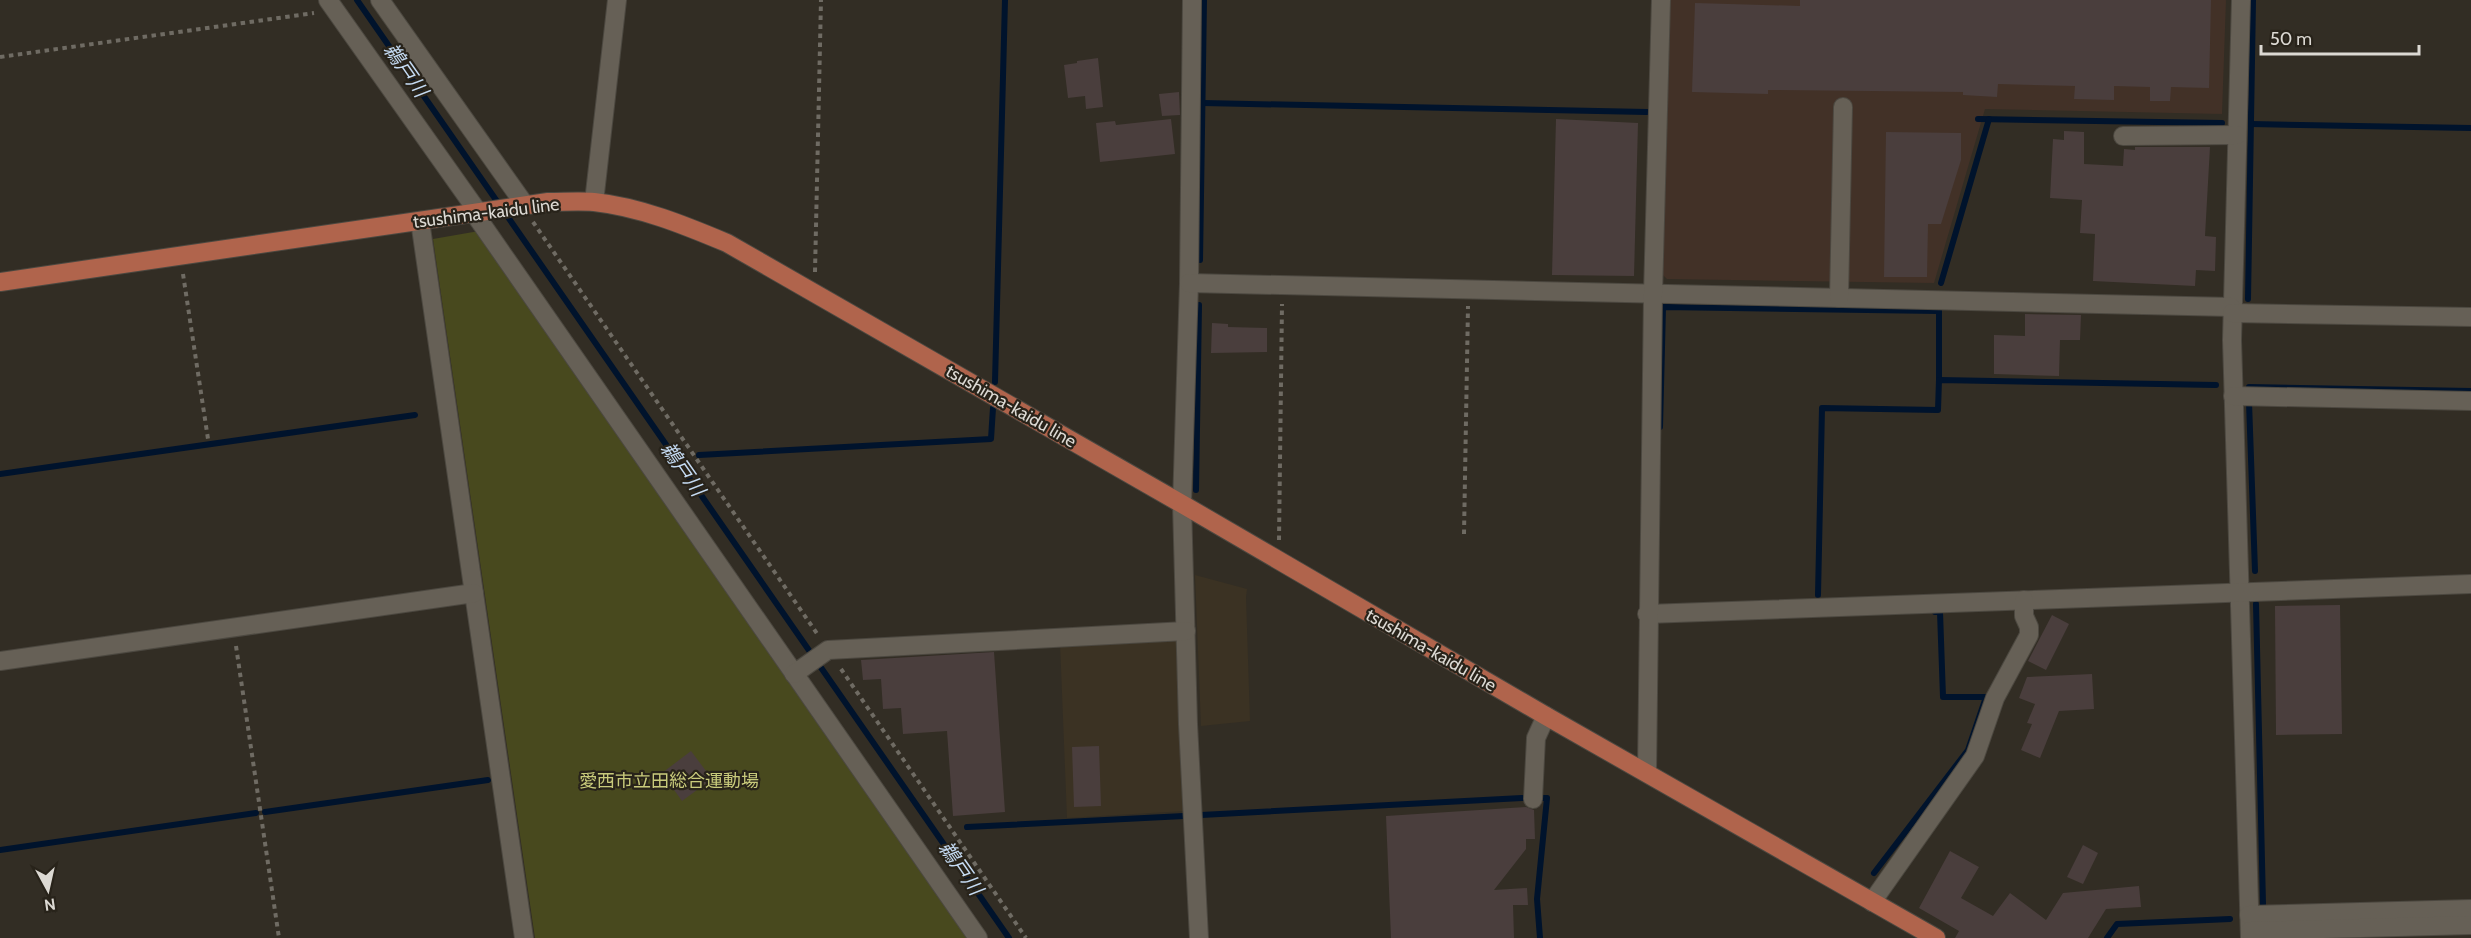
<svg xmlns="http://www.w3.org/2000/svg" width="2471" height="938" viewBox="0 0 2471 938" font-family="Cabin,'Noto Sans JP',sans-serif">
  <style>
    .commercial { fill: #423127 }
    .built { fill: #3b3223 }
    .green { fill: #48491e }
    .lines { fill: none; stroke-linecap: round; stroke-linejoin: round }
    .stream { stroke: #00132c; stroke-width: 6 }
    .building { fill: #4a3e3d }
    .minor-casing { stroke: #4c4840; stroke-width: 20 }
    .major-casing { stroke: #4c4840; stroke-width: 20 }
    .path { stroke: #6f6b63; stroke-width: 4; stroke-dasharray: 4.5 4.5; stroke-linecap: butt }
    .minor { stroke: #666056; stroke-width: 18 }
    .major { stroke: #b0644c; stroke-width: 18 }
    .labels { text-anchor: middle; dominant-baseline: central; stroke-width: 4.5; stroke-linejoin: round; paint-order: stroke }
    .street-label { font-size: 18px; fill: #dcd9d3; stroke: #28231a }
    .park-label { font-size: 18px; fill: #c8ca7b; stroke: #28231a }
    .water-label { font-size: 20px; font-style: italic; fill: #c4daf2; stroke: #28231a }
  </style>
  <rect width="100%" height="100%" fill="#322d24"/>
  <path class="commercial" d="M1669,0H2226L2222,114L1985,109L1934,283L1667,279L1659,271Z"/>
  <g class="built">
    <path d="M1195,575L1247,589L1246,597L1250,721L1201,726Z"/>
    <path d="M1177,637L1185,811L1067,818L1060,643Z"/>
  </g>
  <path class="green" d="M479,231L967,938H535L433,239Z"/>
  <g class="lines">
    <g class="stream">
      <path d="M357,0L1009,938"/>
      <path d="M1203,103L1647,112"/>
      <path d="M1978,119L2222,123"/>
      <path d="M2251,124L2471,128"/>
      <path d="M1200,260L1204,0"/>
      <path d="M1941,283L1989,119"/>
      <path d="M2248,299L2253,0"/>
      <path d="M995,382L1005,0"/>
      <path d="M2249,387L2471,391"/>
      <path d="M2249,402L2255,571"/>
      <path d="M1660,427L1663,307L1939,311V380"/>
      <path d="M699,455L991,439L993,408"/>
      <path d="M0,474L415,415"/>
      <path d="M1196,490L1199,305"/>
      <path d="M1818,595L1822,408L1938,410L1939,380L2216,385"/>
      <path d="M2256,604L2263,904"/>
      <path d="M265,812L488,780"/>
      <path d="M1201,815L1522,798"/>
      <path d="M967,827L1184,816"/>
      <path d="M0,850L256,813"/>
      <path d="M1874,873L1968,750L1986,697H1943L1940,612H1935"/>
      <path d="M1540,938L1537,899L1547,798H1543"/>
      <path d="M2107,938L2117,924L2230,919"/>
    </g>
  </g>
  <g class="building">
    <path d="M1800,0H2211L2209,88L2171,87L2170,101H2150V87L2114,86V100L2074,99L2075,86L1998,84L1997,97L1963,95V92L1768,90V94L1692,92L1695,3L1800,6Z"/>
    <path d="M1098,58L1103,107L1086,109L1085,96L1068,98L1064,65L1077,63V61Z"/>
    <path d="M1179,92L1180,115L1162,116L1159,94Z"/>
    <path d="M1171,119L1175,154L1100,162L1096,123L1115,121L1116,125Z"/>
    <path d="M1556,119L1638,123L1634,276L1552,275Z"/>
    <path d="M2064,131L2084,132V164L2123,166L2124,149L2135,150V147H2210L2205,236L2216,237L2215,271L2196,270L2195,286L2093,281L2095,234L2080,233L2082,200L2050,198L2053,139L2064,140Z"/>
    <path d="M1886,132L1961,133V160L1941,224H1928L1927,277H1884Z"/>
    <path d="M2025,314L2081,315L2080,340H2060L2059,376L1994,374V335L2025,336Z"/>
    <path d="M1212,323L1228,324V327L1267,328V352L1211,353Z"/>
    <path d="M2340,605L2342,734L2276,735L2275,606Z"/>
    <path d="M2052,615L2069,624L2046,670L2028,661Z"/>
    <path d="M994,652L1005,812L953,816L947,731L903,734L901,708L883,709L881,679L863,680L861,660Z"/>
    <path d="M2092,674L2094,709L2059,711L2040,758L2021,750L2032,724L2027,723L2035,704L2019,698L2027,677Z"/>
    <path d="M1099,746L1101,806L1074,807L1072,747Z"/>
    <path d="M691,751L712,779L682,801L662,773Z"/>
    <path d="M1526,807L1534,810L1535,839H1526V849L1494,890L1527,888L1528,905H1513L1514,938H1391L1386,816Z"/>
    <path d="M2083,845L2098,853L2083,884L2067,877Z"/>
    <path d="M1950,851L1979,867L1961,898L1993,916L2010,893L2046,920L2063,893L2139,886L2141,907L2106,909L2088,938H1955L1959,931L1919,908Z"/>
  </g>
  <g class="lines">
    <g class="minor-casing">
      <g id="minor">
        <path d="M328,0L478,212"/>
        <path d="M380,0L525,205"/>
        <path d="M1192,0L1189,283L1182,504L1188,724L1199,938"/>
        <path d="M2241,0L2232,340L2250,938"/>
        <path d="M2123,136L2237,135"/>
        <path d="M594,202L617,0"/>
        <path d="M474,213L978,938"/>
        <path d="M420,221L524,938"/>
        <path d="M1189,283L2231,307"/>
        <path d="M1839,298L1843,107"/>
        <path d="M2232,313L2471,317"/>
        <path d="M2233,396L2471,401"/>
        <path d="M1647,614L2471,584"/>
        <path d="M0,661L474,593"/>
        <path d="M794,674L828,650L1186,631"/>
        <path d="M1647,773L1653,294L1661,0"/>
        <path d="M1533,799L1536,738L1546,716"/>
        <path d="M1872,902L1975,756L1995,698L2029,635V627L2024,616V600"/>
        <path d="M2249,915L2471,909"/>
        <path d="M2250,931L2471,925"/>
      </g>
    </g>
    <g class="major-casing">
      <path id="major" d="M0,282L548,202C563,202 579,201 594,202C640,207 684,225 727,243L1182,504L1546,716L1936,938"/>
    </g>
    <g class="path">
      <path d="M0,57L314,13"/>
      <path d="M533,222L818,635"/>
      <path d="M815,272L821,0"/>
      <path d="M183,274L208,439"/>
      <path d="M1464,534L1468,306"/>
      <path d="M1279,540L1282,304"/>
      <path d="M236,646L279,938"/>
      <path d="M841,669L1026,938"/>
    </g>
    <use href="#minor" class="minor"/>
    <use href="#major" class="major"/>
  </g>
  <g class="labels">
    <g class="street-label">
      <text transform="translate(486 213) rotate(-7)">tsushima-kaidu line</text>
      <text transform="translate(1011 406) rotate(30)">tsushima-kaidu line</text>
      <text transform="translate(1431 650) rotate(30)">tsushima-kaidu line</text>
    </g>
    <g class="park-label">
      <text x="669" y="781">愛西市立田総合運動場</text>
    </g>
    <g class="water-label">
      <text transform="translate(406 70) rotate(55)">鵜戸川</text>
      <text transform="translate(683 469) rotate(55)">鵜戸川</text>
      <text transform="translate(961 868) rotate(55)">鵜戸川</text>
    </g>
  </g>
  <g transform="translate(48 890) rotate(172)" stroke="#28231a" stroke-width="4.5" paint-order="stroke">
  <path d="M0-4.5L10 22L0 15L-10 22Z" fill="#dcd9d3"/>
  <text y="-9" font-size="16" font-weight="bold" text-anchor="middle" fill="#dcd9d3">N</text>
  </g>
  <path d="M2261 45v9h158v-9" fill="none" stroke="#dcd9d3" stroke-width="3"/>
  <text x="2270" y="45" font-size="18" fill="#dcd9d3" stroke="#28231a" stroke-width="4.5" paint-order="stroke">50 m</text>
</svg>
